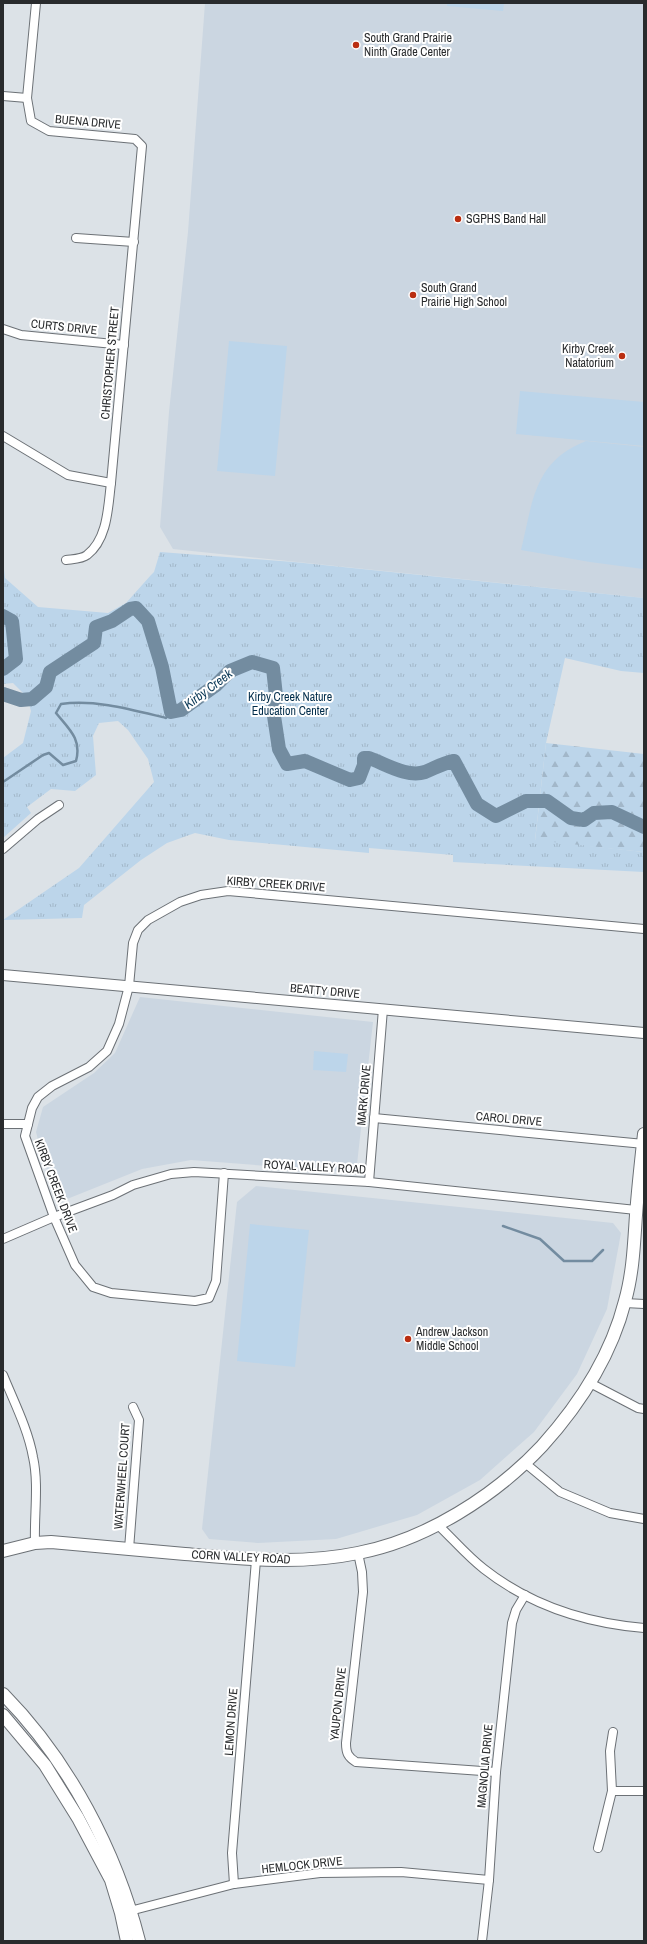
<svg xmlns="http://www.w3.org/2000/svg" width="647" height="1944" viewBox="0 0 647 1944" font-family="'Archivo Narrow',sans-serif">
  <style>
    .built { fill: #cbd6e1 }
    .forest { fill: url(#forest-firs) }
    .park { fill: url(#park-tufts) }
    .pitch { fill: #bcd5ea }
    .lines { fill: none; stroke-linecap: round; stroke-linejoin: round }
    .stream { stroke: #738ca0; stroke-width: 2.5 }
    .river { stroke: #738ca0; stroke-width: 14 }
    .minor-casing { stroke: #6c7176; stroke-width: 10 }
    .tertiary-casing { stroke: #6c7176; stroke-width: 12 }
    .secondary-casing { stroke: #6c7176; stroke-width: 14 }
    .minor { stroke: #fff; stroke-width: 8 }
    .tertiary { stroke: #fff; stroke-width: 10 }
    .secondary { stroke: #fff; stroke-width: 12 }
    .poi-dot { fill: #ba2e11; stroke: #fff; stroke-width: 1.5 }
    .labels { text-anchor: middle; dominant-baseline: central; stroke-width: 4; stroke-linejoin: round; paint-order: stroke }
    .poi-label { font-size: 12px; fill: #292b2d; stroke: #fff; text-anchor: start }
    .street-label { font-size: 12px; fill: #292b2d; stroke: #fff }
    .park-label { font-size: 12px; fill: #002c4a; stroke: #fff }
    .water-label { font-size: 13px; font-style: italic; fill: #0a3856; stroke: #fff }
  </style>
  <defs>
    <pattern id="forest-firs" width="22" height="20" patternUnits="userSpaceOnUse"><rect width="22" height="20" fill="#bcd5ea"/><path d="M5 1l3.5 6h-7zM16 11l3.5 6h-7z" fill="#a2b7c9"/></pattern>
    <pattern id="park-tufts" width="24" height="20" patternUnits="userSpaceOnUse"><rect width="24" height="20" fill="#bcd5ea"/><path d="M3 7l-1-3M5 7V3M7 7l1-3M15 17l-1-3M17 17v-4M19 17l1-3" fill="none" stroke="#a2b7c9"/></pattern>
  </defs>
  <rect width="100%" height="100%" fill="#dce2e7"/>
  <g class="built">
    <path d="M205,3H644V598L173,549L160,527L169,412L188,232Z"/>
    <path d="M140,997L373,1022L356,1173L191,1160L142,1169L62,1201L44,1163L36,1132L43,1107L94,1073L115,1053Z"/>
    <path d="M256,1186L613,1223L621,1233L607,1309L577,1374L534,1432L480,1480L417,1515L336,1539L258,1543L209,1539L202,1529L237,1202Z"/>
  </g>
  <path class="forest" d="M546,743L644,754V852L535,841Z"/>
  <path class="park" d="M160,552L294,562L644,598V673L621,671L565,658L546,743L535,840L644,852V872L453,862V855L369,848V853L229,840L195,833L167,843L141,860L84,905L82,918L3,920L79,868L154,782L148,759L128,730L118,721L99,723L93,736L96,775L75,791L51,789L27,807L31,813L3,838V758L23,743L31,711L27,697L13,683L3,684V560L5,578L38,607L108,613L126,603L151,575L154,572Z"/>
  <g class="pitch">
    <path d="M447,3H504L503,11L447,6Z"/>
    <path d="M229,341L287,346L275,476L217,471Z"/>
    <path d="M520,391L644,402V446L516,434Z"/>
    <path d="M586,441L644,447L643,569L590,562L521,550C533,502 533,462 586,441Z"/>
    <path d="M314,1051L348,1054L346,1072L313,1070Z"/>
    <path d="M250,1224L309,1230L295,1367L237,1361Z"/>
  </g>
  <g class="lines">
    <g class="stream">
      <path d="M3,782L43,755L49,753L63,765L76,761C82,739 69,729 56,713L61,704C95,699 133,710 166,718L171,712"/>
      <path d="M503,1226L540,1239L564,1261H592L603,1250"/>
    </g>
    <g class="river">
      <path d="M3,616L12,621L16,659L3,669"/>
      <path d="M3,694L21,700L32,699L46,687L50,672L94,643L96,627L112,621L130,609L136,608L148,621L162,667L171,712L181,710L216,685L230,671L252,662L273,668L276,696L274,716L279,749L287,764L305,761L350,780L359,778L364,765V758H369C386,764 407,778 425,772C435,768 443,763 454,761L477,804L496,816L526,801H547L571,818L584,820L594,813L612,812L644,827"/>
    </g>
    <g class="minor-casing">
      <g id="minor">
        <path d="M36,3L27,98L31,121L49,131L135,139L142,146L111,483C108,506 108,539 87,555C82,559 73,559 66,560"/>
        <path d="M3,96L27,98"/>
        <path d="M76,238L134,242"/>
        <path d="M3,329L21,335L124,345"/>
        <path d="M3,436L68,475L111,483"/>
        <path d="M3,849L38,819L59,805"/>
        <path d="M374,1118L644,1144"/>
        <path d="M3,1124H28"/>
        <path d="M224,1173L216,1281L209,1298L195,1301L111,1293L93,1287L75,1265L54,1217L25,1136L32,1108L38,1097L52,1086L89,1067L107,1051L119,1024L129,986L133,943L138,930L148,920L180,902L201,895L228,891L644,929"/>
        <path d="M369,1182L383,1009"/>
        <path d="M3,1239L54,1217L113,1195L133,1185L171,1174L194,1172L369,1182L636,1210"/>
        <path d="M625,1303L644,1304"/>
        <path d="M3,1375C14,1402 28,1429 33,1457C39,1484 34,1515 35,1543"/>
        <path d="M590,1383L638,1408L644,1409"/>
        <path d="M525,1463L560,1492L610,1513L644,1519"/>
        <path d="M438,1525C453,1539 467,1556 484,1569C531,1606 585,1623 644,1628"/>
        <path d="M129,1549L139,1420L133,1407"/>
        <path d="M358,1553L362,1572L363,1592L346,1743C346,1753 348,1757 356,1762L496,1772"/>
        <path d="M612,1791H644"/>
        <path d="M598,1848L612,1791L610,1751L613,1732"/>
        <path d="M234,1884L232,1853L256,1560"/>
        <path d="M126,1912L234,1884L320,1873L401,1872L489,1880"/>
        <path d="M482,1941L489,1880L496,1772L512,1623L516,1610L525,1595"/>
      </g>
    </g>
    <g class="tertiary-casing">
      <path id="tertiary" d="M3,975L644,1033"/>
    </g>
    <g class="secondary-casing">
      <g id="secondary">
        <path d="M3,1551L35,1543L51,1542C96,1546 140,1550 185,1554C243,1559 300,1565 358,1553C426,1540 495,1496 542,1446C579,1405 611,1356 625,1301C633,1273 634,1244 636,1215C638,1188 641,1161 644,1134"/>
        <path d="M3,1694C69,1761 116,1851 139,1941"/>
        <path d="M3,1715L45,1765L78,1818L111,1880L121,1913L127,1941"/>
      </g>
    </g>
    <use href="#minor" class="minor"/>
    <use href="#tertiary" class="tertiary"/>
    <use href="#secondary" class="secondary"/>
  </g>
  <g class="poi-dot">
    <circle cx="356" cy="45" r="4"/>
    <circle cx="458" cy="219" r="4"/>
    <circle cx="413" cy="295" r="4"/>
    <circle cx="622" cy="356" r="4"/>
    <circle cx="408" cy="1339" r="4"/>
  </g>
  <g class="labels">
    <g class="poi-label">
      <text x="364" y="38">South Grand Prairie<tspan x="364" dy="14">Ninth Grade Center</tspan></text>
      <text x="466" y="219">SGPHS Band Hall</text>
      <text x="421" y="288">South Grand<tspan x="421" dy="14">Prairie High School</tspan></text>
      <text x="614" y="349" text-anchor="end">Kirby Creek<tspan x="614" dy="14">Natatorium</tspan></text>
      <text x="416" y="1332">Andrew Jackson<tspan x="416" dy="14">Middle School</tspan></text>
    </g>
    <g class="street-label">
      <text transform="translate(88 122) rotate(5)">BUENA DRIVE</text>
      <text transform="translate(64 327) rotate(6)">CURTS DRIVE</text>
      <text transform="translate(110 363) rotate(-85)">CHRISTOPHER STREET</text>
      <text transform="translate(276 884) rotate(4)">KIRBY CREEK DRIVE</text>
      <text transform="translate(325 991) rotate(5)">BEATTY DRIVE</text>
      <text transform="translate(364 1095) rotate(-85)">MARK DRIVE</text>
      <text transform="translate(509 1119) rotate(5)">CAROL DRIVE</text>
      <text transform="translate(315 1167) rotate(3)">ROYAL VALLEY ROAD</text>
      <text transform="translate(56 1186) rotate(69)">KIRBY CREEK DRIVE</text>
      <text transform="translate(122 1476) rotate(-86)">WATERWHEEL COURT</text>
      <text transform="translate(241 1557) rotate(3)">CORN VALLEY ROAD</text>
      <text transform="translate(338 1704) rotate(-84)">YAUPON DRIVE</text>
      <text transform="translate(231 1722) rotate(-86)">LEMON DRIVE</text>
      <text transform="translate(485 1766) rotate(-85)">MAGNOLIA DRIVE</text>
      <text transform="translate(302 1865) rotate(-6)">HEMLOCK DRIVE</text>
    </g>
    <g class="park-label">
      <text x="290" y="697">Kirby Creek Nature<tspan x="290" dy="14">Education Center</tspan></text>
    </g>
    <g class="water-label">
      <text transform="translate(208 689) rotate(-37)">Kirby Creek</text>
    </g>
  </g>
  <rect width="647" height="1944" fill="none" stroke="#292b2d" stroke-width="8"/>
</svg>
